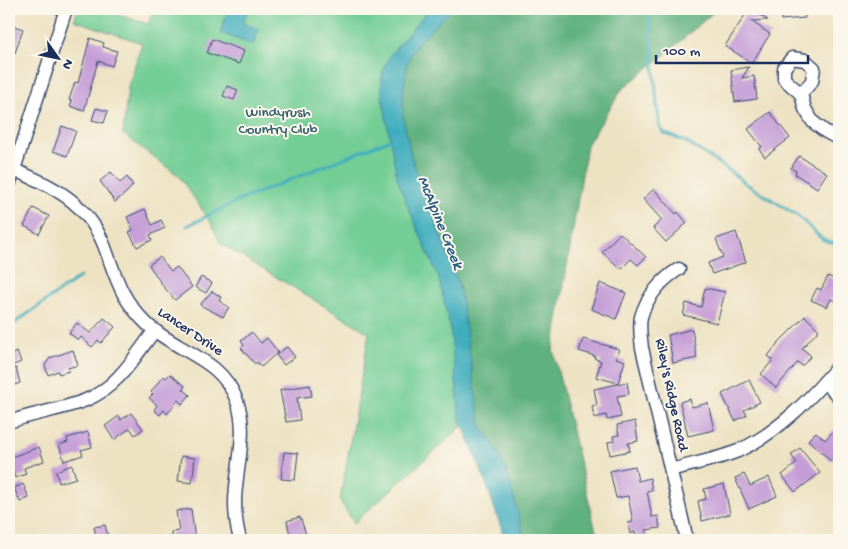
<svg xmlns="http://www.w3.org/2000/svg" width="848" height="549" viewBox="0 0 848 549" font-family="'Gochi Hand',sans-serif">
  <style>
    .green { fill: #73ce95; stroke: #477e7a }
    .forest { fill: #5eb17e; stroke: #3c706e }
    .water { fill: #40adbe; stroke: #2e6e8e }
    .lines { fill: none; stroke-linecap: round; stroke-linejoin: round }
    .stream { stroke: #40adbe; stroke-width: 3 }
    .building { fill: #c49dd7 }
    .minor-casing { stroke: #3a4a6d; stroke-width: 15 }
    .minor { stroke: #fff; stroke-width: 12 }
    .labels { text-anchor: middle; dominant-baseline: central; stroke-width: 4; stroke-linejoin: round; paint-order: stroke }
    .park-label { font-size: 15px; fill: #355f6e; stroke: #fbf7ec }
    .street-label { font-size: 15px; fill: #1b2f5e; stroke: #fbf7ec }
    .water-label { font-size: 16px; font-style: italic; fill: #285b80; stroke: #fbf7ec }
  </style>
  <rect width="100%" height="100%" fill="#fbf7ec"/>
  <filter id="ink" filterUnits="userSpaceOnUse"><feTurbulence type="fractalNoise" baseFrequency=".02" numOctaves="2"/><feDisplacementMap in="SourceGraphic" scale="10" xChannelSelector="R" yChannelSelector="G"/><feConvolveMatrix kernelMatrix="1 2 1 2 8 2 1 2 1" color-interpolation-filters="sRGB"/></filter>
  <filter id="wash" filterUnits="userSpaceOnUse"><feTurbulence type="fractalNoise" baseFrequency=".0096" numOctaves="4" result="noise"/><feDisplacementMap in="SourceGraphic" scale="20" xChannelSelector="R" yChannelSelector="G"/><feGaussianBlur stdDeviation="1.12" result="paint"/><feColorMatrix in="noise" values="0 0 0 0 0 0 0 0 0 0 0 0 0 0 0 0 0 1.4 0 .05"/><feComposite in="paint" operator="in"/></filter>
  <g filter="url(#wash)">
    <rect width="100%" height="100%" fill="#ede2c2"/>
    <path class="green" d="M78,9H99L148,24L154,9H436L443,274L469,420L354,523L340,501L369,333L221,244L210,221L179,176L123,134L128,87L142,43L74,20Z"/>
    <path class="forest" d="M436,9H717L667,53L622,89L587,145L553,350L598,540H515L469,420L443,274L418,218L394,68Z"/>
    <g class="water">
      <path d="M215,9H248L243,23L259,29L253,45L220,33L227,13Z"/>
      <path d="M429,9H452L417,43L407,63L403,94V117L412,159L459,285L481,428C507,454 515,505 525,540H505L485,480L460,418L450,327L439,279L406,202L397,178L382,95V77L384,67L391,54Z"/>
    </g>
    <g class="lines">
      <g class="stream">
        <path d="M649,9L657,104L660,127L664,133L686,142L723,166L748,185L798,216L822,239L829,242L839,244"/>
        <path d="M187,226L238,201L391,139"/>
        <path d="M9,327L80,277"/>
      </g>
    </g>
    <g id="blocks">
      <g class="building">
        <path d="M749,9L768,20L751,21L770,34L752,63L725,46Z"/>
        <path d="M781,9H804L805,18L781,20Z"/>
        <path d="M9,24L23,29L15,53L9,51Z"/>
        <path d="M90,38L104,43L103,47L117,51L112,66L98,61L84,111L70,106L72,101L69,100L75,82L78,83Z"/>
        <path d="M212,39L244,51L239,64L207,53Z"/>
        <path d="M749,67L742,78L754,76L757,99L735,102L731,70Z"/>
        <path d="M227,86L238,90L234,100L223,96Z"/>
        <path d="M96,108L108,111L104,123L92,120Z"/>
        <path d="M770,112L790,138L765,157L759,149L762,147L748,129Z"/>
        <path d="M62,126L76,131L67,156L53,151Z"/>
        <path d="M799,156L827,173L817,188L795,174L796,171L791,168Z"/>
        <path d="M111,172L120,183L127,177L133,185L127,192L115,202L100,181Z"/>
        <path d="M654,189L676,214L678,212L687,223L666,242L653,228L662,220L643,199Z"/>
        <path d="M33,208L49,216L39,234L24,226Z"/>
        <path d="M145,209L152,225L161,220L165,228L150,235L152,240L137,247L129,232L133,230L127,217Z"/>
        <path d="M736,232L746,262L712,274L708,263L723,257L716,239Z"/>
        <path d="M620,233L646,257L638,265L631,259L621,269L602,252Z"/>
        <path d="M160,257L171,271L177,267L192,287L175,300L163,286L149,265Z"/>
        <path d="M828,276L839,281V303L831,299L827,307L811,300L817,288L821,290Z"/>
        <path d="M201,277L212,283L206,293L195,287Z"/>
        <path d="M600,283L626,293L616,319L591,309Z"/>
        <path d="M705,288L725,292L717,323L683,315L686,303L701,307Z"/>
        <path d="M212,291L221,297L219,301L229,307L223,317L200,305Z"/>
        <path d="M805,316L819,330L802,348L811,356L802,366L798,362L776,388L761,374L773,360L768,356L778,343Z"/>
        <path d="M104,318L115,327L101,343L98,340L92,347L81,337L78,340L69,333L77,323L90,333Z"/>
        <path d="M692,329L697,358L673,363L668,335Z"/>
        <path d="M252,332L261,343L267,338L278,352L261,367L257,362L255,364L241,348L244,345L241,341Z"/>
        <path d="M583,339L619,349L616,358L625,361L618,383L596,377L601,361L594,358L595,356L579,351Z"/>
        <path d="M287,347L295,357L284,365L276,355Z"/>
        <path d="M73,350L78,365L68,368L69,371L59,374L58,371L48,375L45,365L50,358Z"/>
        <path d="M17,352L21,362L11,366L9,355Z"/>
        <path d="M16,368L20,383L9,387V371Z"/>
        <path d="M170,374L185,386L183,389L190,395L182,404L178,400L167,414L164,410L160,415L154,410L157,405L149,398L153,394L151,392L163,376L166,378Z"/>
        <path d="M749,380L760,402L744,410L747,415L735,421L722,394Z"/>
        <path d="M627,382L629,394L617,396L621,417L607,420L606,415L594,418L592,406L597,405L594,389Z"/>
        <path d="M310,385L312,396L297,398L300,420L286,422L280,390Z"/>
        <path d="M690,399L692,407L708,403L714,430L688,436L680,402Z"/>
        <path d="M131,413L143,429L135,435L130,428L114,440L105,426L119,416L121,420Z"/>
        <path d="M635,421L638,441L628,443L630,451L610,455L608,442L614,441L613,436L619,435L617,425Z"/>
        <path d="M839,425V452L831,461L808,440L816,432L825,440Z"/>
        <path d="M88,432L92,447L81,450L83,455L64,461L59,445L68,442L67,438Z"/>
        <path d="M39,447L44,461L24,468L26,474L15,478L9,458Z"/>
        <path d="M800,448L820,473L795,492L782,475L797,463L791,455Z"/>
        <path d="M284,452L298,453L295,480L281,479Z"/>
        <path d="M181,456L195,458L192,483L178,481Z"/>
        <path d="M72,465L76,478L59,483L56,471Z"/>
        <path d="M635,466L638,481L650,478L652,490L647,491L652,517L658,516L660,528L646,530L647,536L636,538L635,532L630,534L628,523L633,522L628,496L616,498L610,471Z"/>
        <path d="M744,474L750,486L769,477L777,496L749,509L735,478Z"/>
        <path d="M23,484L29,498L20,502L14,488Z"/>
        <path d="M724,484L730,514L702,521L698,501L706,499L704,489Z"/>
        <path d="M191,509L195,540H172L171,532L179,531L176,511Z"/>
        <path d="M300,517L308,540H291L287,521Z"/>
        <path d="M105,525L109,540H97L94,527Z"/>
      </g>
    </g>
  </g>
  <g filter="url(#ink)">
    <use href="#blocks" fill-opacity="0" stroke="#3a4a6d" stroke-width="1"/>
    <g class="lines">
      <g class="minor-casing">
        <g id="minor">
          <path d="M801,94L812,81L814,68L805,60L792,58L784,68V79L801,94L805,109L813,122L826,132L839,139"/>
          <path d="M14,170C54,186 87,203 104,245C117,279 120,298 147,324C178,353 221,357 237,401C249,434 235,469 235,503C235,516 237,528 240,540"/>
          <path d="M9,185L66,9"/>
          <path d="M679,269C662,279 646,298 641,317C639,326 641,339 642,348L687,540"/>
          <path d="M824,382L839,397"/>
          <path d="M9,422C34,413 61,410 86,400C118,387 135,356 155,330"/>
          <path d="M671,470C691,464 719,459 738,451C779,432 810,399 839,365"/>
        </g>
      </g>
      <use href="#minor" class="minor"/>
    </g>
  </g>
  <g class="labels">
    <g class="park-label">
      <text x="278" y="113">Windyrush<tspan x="278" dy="17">Country Club</tspan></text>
    </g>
    <g class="street-label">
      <text transform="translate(190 332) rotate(34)">Lancer Drive</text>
      <text transform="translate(671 395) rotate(78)">Riley's Ridge Road</text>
    </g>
    <g class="water-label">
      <text transform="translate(439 223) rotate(68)">McAlpine Creek</text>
    </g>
  </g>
  <rect width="848" height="549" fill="none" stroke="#fbf7ec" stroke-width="30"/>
  <g transform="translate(58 58) rotate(123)" stroke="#fbf7ec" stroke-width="4" paint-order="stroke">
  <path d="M0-4L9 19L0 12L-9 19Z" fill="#1b2f5e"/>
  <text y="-8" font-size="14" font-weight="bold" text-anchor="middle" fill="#1b2f5e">N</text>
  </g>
  <path d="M656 55v8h152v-8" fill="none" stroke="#1b2f5e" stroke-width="2.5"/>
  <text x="663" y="55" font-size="15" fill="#1b2f5e" stroke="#fbf7ec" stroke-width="4" paint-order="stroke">100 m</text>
</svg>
